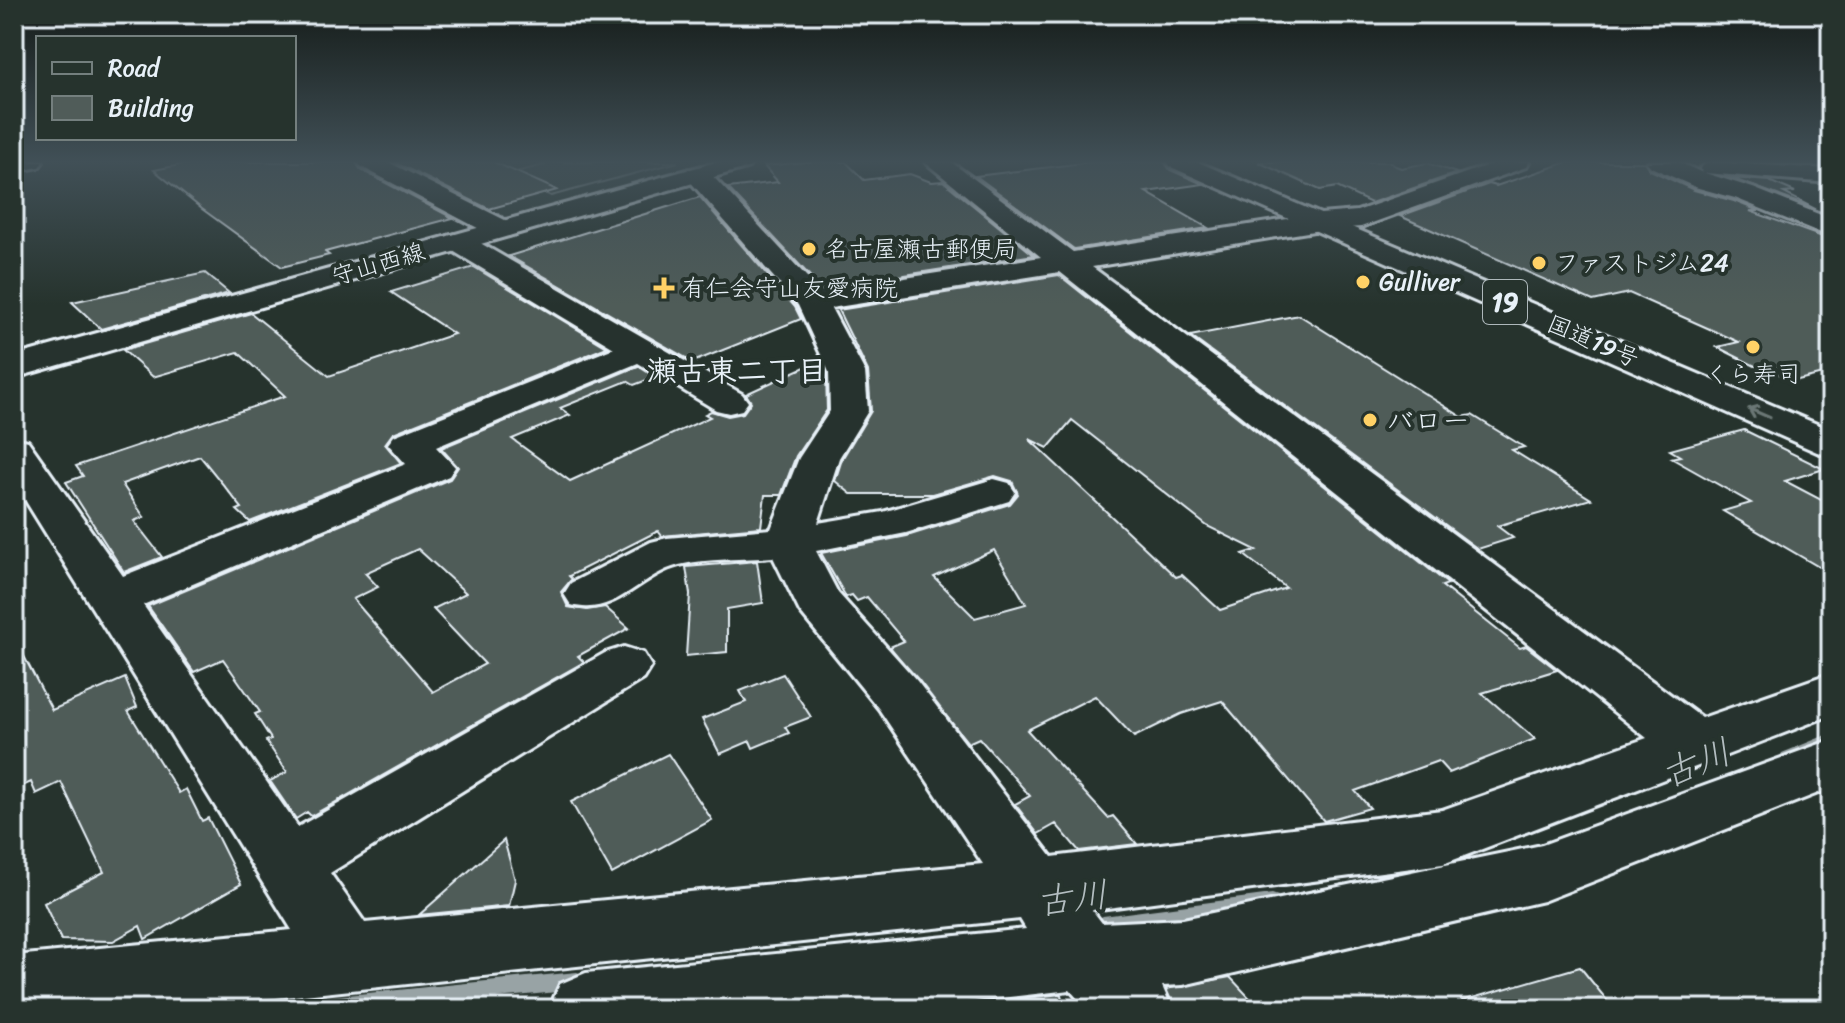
<svg xmlns="http://www.w3.org/2000/svg" width="1845" height="1023" viewBox="0 0 1845 1023" font-family="Sriracha,'Klee One',sans-serif">
  <style>
    .built { fill: #333f3a }
    .green { fill: #3e4b47; stroke: #939ea0; stroke-width: 2 }
    .lines { fill: none; stroke-linecap: round; stroke-linejoin: round }
    .stream { fill: #98a3a5; fill-rule: evenodd }
    .building { fill: #505c59; stroke: #e8f1f8; stroke-width: 2; fill-rule: evenodd }
    .minor-casing { stroke: #e8f1f8; stroke-width: 6 }
    .major-casing { stroke: #e8f1f8; stroke-width: 6 }
    .highway-casing { stroke: #e8f1f8; stroke-width: 6 }
    .minor { fill: #26332d; fill-rule: evenodd }
    .major { fill: #26332d; fill-rule: evenodd }
    .highway { fill: #26332d; fill-rule: evenodd }
    .oneway { stroke: #6a7674 }
    .poi-dot { fill: #ffd166; stroke: #26332d; stroke-width: 3 }
    .labels { text-anchor: middle; dominant-baseline: central; stroke-width: 8; stroke-linejoin: round; paint-order: stroke }
    .far-poi-label { font-size: 24px; fill: #e8f1f8; stroke: #26332d; text-anchor: start }
    .far-street-label { font-size: 24px; fill: #e8f1f8; stroke: #26332d }
    .shield { fill: #26332d; stroke: #aeb8bb; stroke-width: 2 }
    .shield-label { font-size: 26px; font-weight: bold; fill: #e8f1f8 }
    .poi-label { font-size: 28px; fill: #e8f1f8; stroke: #26332d; text-anchor: start }
    .neighbourhood-label { font-size: 30px; font-weight: bold; fill: #e8f1f8; stroke: #26332d }
    .near-water-label { font-size: 36px; font-style: italic; fill: #b3bdc0; stroke: #26332d }
  </style>
  <rect width="100%" height="100%" fill="#26332d"/>
  <filter id="ink" filterUnits="userSpaceOnUse"><feTurbulence type="fractalNoise" baseFrequency=".0125" numOctaves="2"/><feDisplacementMap in="SourceGraphic" scale="16" xChannelSelector="R" yChannelSelector="G"/><feConvolveMatrix kernelMatrix="1 2 1 2 8 2 1 2 1" color-interpolation-filters="sRGB"/></filter>
  <g filter="url(#ink)">
    <path class="built" d="M382,162H716L497,222Z"/>
    <path class="green" d="M539,162H678L551,196L503,175L544,165Z"/>
    <g class="lines">
      <g class="stream">
        <path d="M1831,733V744L1787,763L1782,761L1780,757L1782,753Z"/>
        <path d="M1272,894L1278,896L1280,901L1278,906L1272,908L1103,932L1097,929L1094,924L1097,919L1103,916Z"/>
        <path d="M577,972L583,975L586,981L583,987L577,990L386,1009H289L292,1003L298,1000Z"/>
      </g>
    </g>
    <g class="building">
      <path d="M194,162H355L361,170L453,218L325,252L329,255L282,267L202,209L154,170Z"/>
      <path d="M394,162H494L557,190L489,209Z"/>
      <path d="M805,162H846L864,180L910,174L931,182L943,181L1034,255L821,288L728,188L778,182L764,166Z"/>
      <path d="M1091,162H1164L1170,170L1203,184L1146,192L1208,228L1074,249L976,176Z"/>
      <path d="M1258,162H1392L1393,165L1401,168L1427,163L1457,173L1371,203L1337,187L1320,190Z"/>
      <path d="M1567,162H1644L1650,170L1694,190L1734,201L1759,211H1750L1831,240V372L1794,381L1770,370L1765,371L1717,347L1739,342L1629,293L1593,301L1400,216L1489,184L1496,186Z"/>
      <path d="M1731,178L1769,181L1795,192L1784,193L1815,209Z"/>
      <path d="M700,197L795,307L801,319L693,362L509,256Z"/>
      <path d="M474,267L607,347L393,433L385,444L401,463L250,522L237,510L242,508L200,456L122,484L144,517L134,521L162,557L124,572L66,482L83,476L76,466L285,396L238,352L153,377L123,350L251,313L329,376L454,334L391,292Z"/>
      <path d="M205,273L229,293L101,329L72,302Z"/>
      <path d="M1059,275L1448,584L1442,586L1520,648L1526,646L1557,670L1482,693L1535,739L1449,773L1438,761L1355,791L1370,808L1324,821L1222,701L1181,714L1134,737L1095,696L1027,730L1108,818L1113,816L1137,844L1079,851L1056,824L1038,834L1015,804L1030,796L979,738L968,743L890,647L904,641L867,597L857,601L852,595L846,597L821,553L907,536L1010,504L1018,494L1012,481L995,476L933,494H851L835,481L842,459L871,411L868,371L838,310ZM1072,420L1207,526L1256,550L1243,554L1286,588L1220,610L1182,575L1176,577L1029,439L1048,448ZM994,550L1026,604L975,618L934,577Z"/>
      <path d="M1299,315L1462,417L1472,415L1524,447L1512,450L1591,499L1497,526L1513,538L1478,549L1190,336Z"/>
      <path d="M820,360L826,373L827,410L796,456L781,495H765L761,527L662,536L658,531L569,576L572,579L561,592L568,607L587,610L605,607L629,628L578,656L584,662L311,816L307,812L296,819L270,781L287,772L266,741L271,739L255,714L260,712L223,659L194,672L148,606L450,479L458,467L441,448L638,366L655,377L634,385L627,381L560,408L570,415L512,439L570,481L710,417L705,414L711,411L728,416L743,413L751,402L746,394ZM418,549L466,593L433,609L485,664L433,692L353,599L378,587L365,573Z"/>
      <path d="M1744,430L1824,469L1785,481L1831,505V574L1723,511L1751,503L1671,458L1680,456L1670,450Z"/>
      <path d="M757,561L763,603L727,609V652L686,656L690,594L686,567Z"/>
      <path d="M14,637L52,710L125,678L137,707L128,711L179,793L186,789L202,821L208,818L241,884L145,939L140,926L113,941L61,940L44,903L104,872L61,782L36,794L31,782L14,790Z"/>
      <path d="M783,674L811,717L785,727L789,733L753,748L750,741L720,754L702,719L746,702L740,691Z"/>
      <path d="M668,754L712,820L612,874L571,802Z"/>
      <path d="M504,840L515,880L509,906L419,915Z"/>
      <path d="M1580,967L1614,1009H1463L1462,1001Z"/>
      <path d="M1230,977L1260,1009H1175L1166,989Z"/>
      <path d="M1061,994L1063,1005L1051,1009H931Z"/>
    </g>
    <g class="lines">
      <g class="minor-casing">
        <g id="minor">
          <path d="M14,162H43L39,167L14,172Z"/>
          <path d="M358,162H388L511,223L515,229L511,235L501,237L491,235L362,167Z"/>
          <path d="M925,162H951L1073,252L1320,214L1357,211L1497,162H1529L1526,167L1361,227L1320,230L1092,267L1702,718L1831,673V715L1443,864L1092,910L1102,923L1183,919L1542,845L1831,740V788L1543,901L1183,985L1162,986L1172,1009H1087L1070,990L905,1009H549L560,984L586,973L1026,929L1020,919L172,1009H14V956L292,930L14,482V438L28,441L123,576L406,464L388,444L394,436L614,348L448,248L444,242L448,236L458,234L468,236L742,394L748,402L742,410L729,413L716,410L638,363L436,447L455,467L449,476L143,605L298,827L605,653L624,647L643,653L651,666L643,679L330,873L365,923L983,864L879,709L800,612L773,557C743,560 708,558 679,565C639,575 616,617 571,605L564,594L571,583L651,542L667,538L771,529L799,458L830,411L829,372L798,305L688,179L685,174L688,169H706L820,291L1041,257ZM1060,272L1647,738L1442,810L1052,857L917,681L838,593L816,551L906,533L1009,501L1015,492L1009,483L994,479L883,512L818,523L839,458L868,411L865,372L831,308Z"/>
          <path d="M1647,162H1678L1703,173L1700,168L1709,162L1831,169V183L1705,173L1753,188L1831,219V237L1735,198L1695,187L1651,167Z"/>
        </g>
      </g>
      <g class="major-casing">
        <path id="major" d="M716,162H753L749,167L14,378V356Z"/>
      </g>
      <g class="highway-casing">
        <path id="highway" d="M1167,162H1198L1831,430V456L1817,452L1171,167Z"/>
      </g>
      <use href="#minor" class="minor"/>
      <use href="#major" class="major"/>
      <use href="#highway" class="highway"/>
    </g>
    <defs><path id="oneway-shaft" d="M-6 0H5M1.5-3L5.5 0L1.5 3" fill="none" stroke-width="1.6" stroke-linecap="round" stroke-linejoin="round" transform="scale(2)"/></defs>
    <use class="oneway" href="#oneway-shaft" transform="translate(1759 413) rotate(-157)"/>
  </g>
  <linearGradient id="sky" x2="0" y2="1"><stop stop-color="#151c19"/><stop offset="0.53" stop-color="#415057"/><stop offset="1" stop-color="#415057" stop-opacity="0"/></linearGradient>
  <rect width="1845" height="305" fill="url(#sky)"/>
  <g class="poi-dot">
    <circle cx="809" cy="249" r="8"/>
    <circle cx="1539" cy="263" r="8"/>
    <circle cx="1363" cy="282" r="8"/>
    <path d="M660 276h8v8h8v8h-8v8h-8v-8h-8v-8h8z"/>
    <circle cx="1753" cy="347" r="8"/>
    <circle cx="1370" cy="420" r="8"/>
  </g>
  <g class="labels">
    <g class="far-poi-label">
      <text x="825" y="249">名古屋瀬古郵便局</text>
      <text x="1555" y="263">ファストジム24</text>
      <text x="1379" y="282">Gulliver</text>
      <text x="682" y="288">有仁会守山友愛病院</text>
      <text x="1753" y="374" text-anchor="middle">くら寿司</text>
    </g>
    <g class="far-street-label">
      <text transform="translate(378 264) rotate(-16)">守山西線</text>
      <text transform="translate(1593 341) rotate(23)">国道19号</text>
    </g>
    <rect class="shield" x="1483" y="280" width="44" height="44" rx="6"/>
    <g class="shield-label">
      <text x="1505" y="302">19</text>
    </g>
    <g class="poi-label">
      <text x="1386" y="420">バロー</text>
    </g>
    <g class="neighbourhood-label">
      <text x="737" y="371">瀬古東二丁目</text>
    </g>
    <g class="near-water-label">
      <text transform="translate(1696 763) rotate(-22)">古川</text>
      <text transform="translate(1072 898) rotate(-7)">古川</text>
    </g>
  </g>
  <rect width="1845" height="1023" fill="none" stroke="#26332d" stroke-width="48"/>
  <rect x="24" y="24" width="1797" height="975" fill="none" stroke="#e8f1f8" stroke-width="3" filter="url(#ink)"/>
  <rect x="36" y="36" width="260" height="104" fill="#26332d" stroke="#747f7e" stroke-width="2"/>
  <rect x="52" y="62" width="40" height="12" fill="#26332d" stroke="#747f7e" stroke-width="2"/>
  <text x="108" y="76" font-size="24" fill="#e8f1f8">Road</text>
  <rect x="52" y="96" width="40" height="24" fill="#505c59" stroke="#747f7e" stroke-width="2"/>
  <text x="108" y="116" font-size="24" fill="#e8f1f8">Building</text>
</svg>
